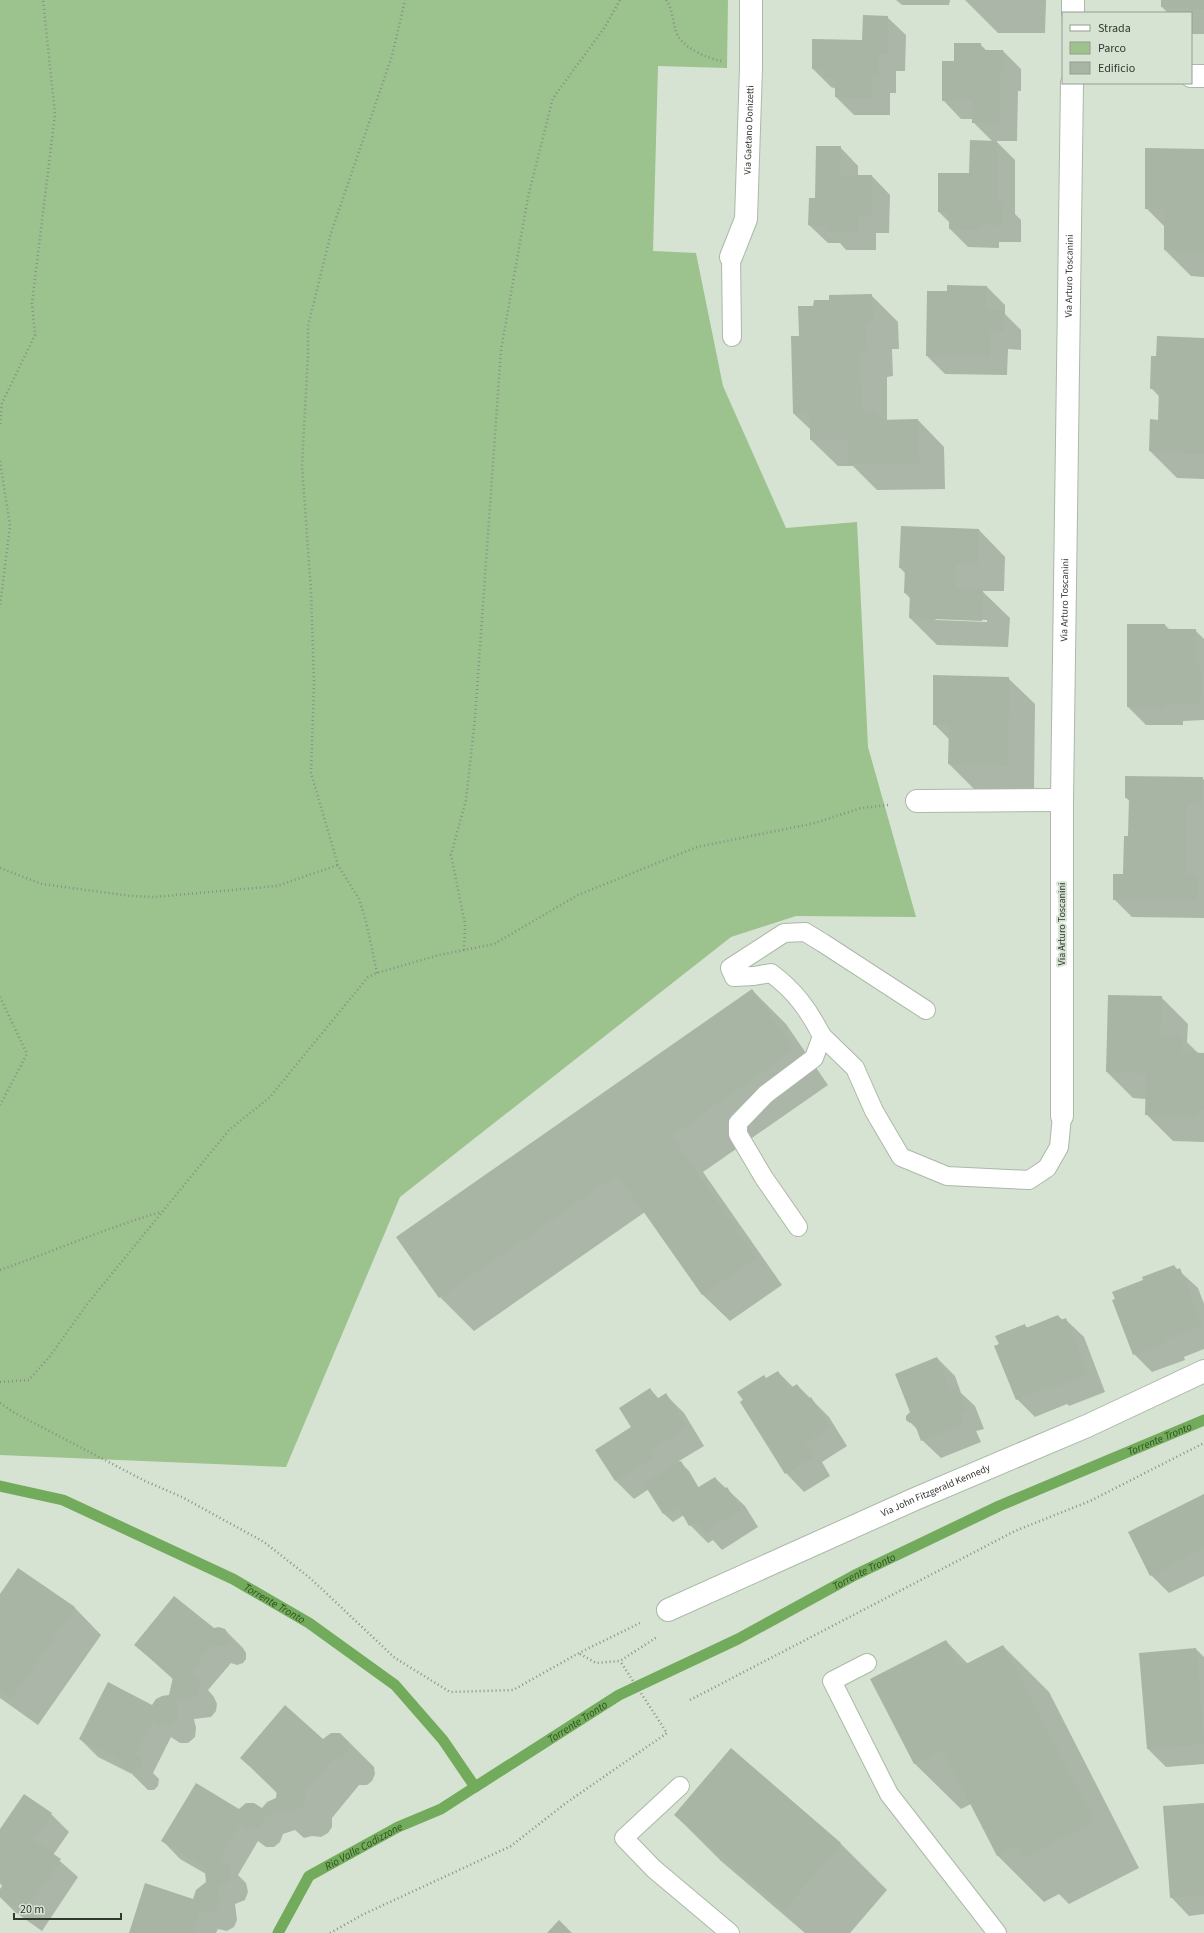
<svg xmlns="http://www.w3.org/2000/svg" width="1204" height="1933" viewBox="0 0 1204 1933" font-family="'Source Sans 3',sans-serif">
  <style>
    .green { fill: #9cc28d }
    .shadow { fill: #0003; fill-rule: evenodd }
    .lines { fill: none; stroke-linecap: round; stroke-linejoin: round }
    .stream { stroke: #73ab5c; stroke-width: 11 }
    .building { fill: #a8b4a4 }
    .service-casing { stroke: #acb9a8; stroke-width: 20 }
    .minor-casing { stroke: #acb9a8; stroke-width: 24 }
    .path { stroke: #879184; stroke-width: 2.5; stroke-dasharray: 1 3; stroke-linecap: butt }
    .service { stroke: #fff; stroke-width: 18 }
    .minor { stroke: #fff; stroke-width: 22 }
    .labels { text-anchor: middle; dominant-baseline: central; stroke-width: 4; stroke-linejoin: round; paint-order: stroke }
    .street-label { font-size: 10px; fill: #323730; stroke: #d6e3d2 }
    .water-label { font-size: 11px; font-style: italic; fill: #2c511b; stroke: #d6e3d2 }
  </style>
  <rect width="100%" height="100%" fill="#d6e3d2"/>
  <path class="green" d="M0,0H728L727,68L658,66L653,251L696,253L723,386L786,528L857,522L868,747L916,917L796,916L731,937L400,1197L286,1467L0,1455Z"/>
  <g class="shadow">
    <path d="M896,0H950L949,5H902Z"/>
    <path d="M965,0H1046L1045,33H998Z"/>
    <path d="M1162,0H1204V34H1191V13H1168L1162,7Z"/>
    <path d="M887,17L906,35L905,71H896V93H890V115H854L836,97V89L831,87L813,69L863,41Z"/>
    <path d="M980,44L987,51H1003L1021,69V91H1018L1017,141H996L1015,160V214L1021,220V242H999V248L968,247L950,229V223L939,212L970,174L993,142L973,122V119H961L943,100L955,62Z"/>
    <path d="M840,147L858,166V176H872L890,195L889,233H876V250H846L840,243H828L809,225Z"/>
    <path d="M1204,150V277L1191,276L1165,250V227L1146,208Z"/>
    <path d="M987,287L1005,305V314L1021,330V350L1008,349L1007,375L945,374L927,356L948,292Z"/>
    <path d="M871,295L898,322L899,349H892L893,376L887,377V420H918L944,447L945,489L877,490L853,466H838L811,440V430L793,413L800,337L814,307L830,301Z"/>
    <path d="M1204,339V479L1177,478L1150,451L1159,421L1160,397L1151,388L1157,357Z"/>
    <path d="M979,530L1005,557L1004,591H982L1010,618L1008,647L937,645L910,618L911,599L905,593V573L900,568ZM934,618L987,620V622L936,620Z"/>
    <path d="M1165,625L1170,630H1195L1204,639V720L1183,721V725H1146L1128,707Z"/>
    <path d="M1008,678L1035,704L1034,792L976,791L949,764L950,740L934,724Z"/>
    <path d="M1202,778L1204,780V918L1132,917L1114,899L1124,875L1129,837L1130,801L1126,798Z"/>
    <path d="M752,990L786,1024L828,1085L703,1172L782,1285L730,1321L703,1295L645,1212L474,1331L440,1297Z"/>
    <path d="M1161,997L1188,1024L1187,1042L1199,1054H1204V1142L1173,1141L1146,1114V1099L1133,1098L1107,1072Z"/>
    <path d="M1174,1266L1198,1288L1204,1304V1349L1184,1357L1185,1360L1152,1372L1134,1354L1145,1281Z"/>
    <path d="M1058,1316L1063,1320L1065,1319L1084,1337L1105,1392L1069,1406L1067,1404L1035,1417L1017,1399L1000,1345L1024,1325L1028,1328Z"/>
    <path d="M937,1358L955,1376L961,1393L975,1406L984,1429L976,1431L981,1442L941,1458L922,1440L919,1431L907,1419Z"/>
    <path d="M778,1372L793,1387L797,1385L829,1417L847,1446L822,1462L830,1476L804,1492L786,1473L741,1402L767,1379Z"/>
    <path d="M650,1389L659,1399L666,1395L684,1413L704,1446L679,1461L689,1471L699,1488L715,1478L745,1506L758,1527L722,1550L713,1540L708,1543L690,1525L684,1515L673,1522L664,1514L649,1489L634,1499L616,1481L596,1450L633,1427Z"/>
    <path d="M1204,1495V1576L1169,1593L1151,1575Z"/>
    <path d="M18,1569L75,1608L101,1635L38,1725L0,1698V1595Z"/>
    <path d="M213,1629L225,1630L243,1648L246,1653V1659L243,1663L237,1665L231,1663L208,1690L214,1697L217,1704L216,1711L211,1717L194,1719L196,1728L195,1737L188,1743H180L171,1737L153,1773L159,1779L158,1786L154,1790H148L132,1774L98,1757L80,1739L152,1706L170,1696L174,1680L135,1645Z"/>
    <path d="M946,1641L968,1664L1003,1646L1049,1692L1139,1868L1069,1904L1059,1894L1044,1902L998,1856L971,1804L961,1809L914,1763Z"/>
    <path d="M1196,1649L1204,1657V1764L1166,1767L1148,1749Z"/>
    <path d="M323,1740H347L374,1767L375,1774L372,1781L367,1785H359L332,1818V1827L328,1833L321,1837L312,1836L304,1838L295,1830L283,1834L280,1842L274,1847H266L258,1841L238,1875L246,1883L248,1892L245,1900L235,1904L237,1920L234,1927L227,1931L218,1929L216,1933H130L194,1900L207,1882L206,1874L180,1859L162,1840L239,1810L262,1809L277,1799L278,1794L241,1758Z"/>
    <path d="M731,1749L841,1844L887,1890L850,1933H805L721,1861L675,1815Z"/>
    <path d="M1204,1804V1914L1189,1916L1171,1897Z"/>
    <path d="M51,1814L69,1832L53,1855L78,1877L42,1931L15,1912L0,1897V1890L3,1886L0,1884V1831Z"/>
  </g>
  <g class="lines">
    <g class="stream">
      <path id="s1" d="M0,1486L63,1500L233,1579L309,1623L395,1685L443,1740L475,1787L619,1695L738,1639L855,1575L999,1506L1204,1420"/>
      <path id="s2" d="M278,1933L309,1876L398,1827L441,1809L475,1787"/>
    </g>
  </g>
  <g class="building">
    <path d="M1161,0H1204V9L1161,7Z"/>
    <path d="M863,15L888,16L887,54L878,53V75H872V98L835,97V78H823V69H812V39L862,40Z"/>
    <path d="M954,43H981V50H1003L1004,73H1000V123H972V101H942V61H954Z"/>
    <path d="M970,140L997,141V201H1003V225L981,224V230L949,229V212H938V173H969Z"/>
    <path d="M816,146H841L840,175H872V215H858V232H827V226L808,225L809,198H815Z"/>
    <path d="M1145,148L1204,149V251L1164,250V209H1145Z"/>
    <path d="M947,285L987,286V310L1004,311L1003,332H990V357L926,356L927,291H947Z"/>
    <path d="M872,294L873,322L866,323L867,350H860L861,411H878V420L918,419L919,463L849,464L848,439L810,440V413H793L791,336H799L798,306H813L814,300H829V295Z"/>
    <path d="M1157,336L1204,338V454L1149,451L1150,419L1158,420L1159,389H1150L1151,356H1156Z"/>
    <path d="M901,526L979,529L977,565L956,564V589L983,590L982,621L909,618L910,593H904L905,568H899Z"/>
    <path d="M1127,624H1165V629H1196L1195,666H1201V703H1165V707H1127Z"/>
    <path d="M933,675L1009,677L1008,765L948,764L949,725H933Z"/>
    <path d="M1125,776L1203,777L1202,804H1187V874H1197V900H1113V874H1123L1124,836H1128L1129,798H1125Z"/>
    <path d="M752,989L794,1050L671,1136L756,1258L702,1295L617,1174L439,1298L396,1237Z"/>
    <path d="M1108,995L1162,996L1160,1035H1182L1181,1052L1204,1053V1110H1198V1116L1145,1115L1146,1073L1106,1072Z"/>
    <path d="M1174,1265L1176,1270L1180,1268L1202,1325L1167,1339V1342L1133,1355L1112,1300L1115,1299L1112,1292L1143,1280L1142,1277Z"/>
    <path d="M1058,1315L1061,1320L1066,1318L1088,1374L1050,1389L1049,1386L1016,1400L994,1346L999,1344L995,1336L1025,1324L1026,1328Z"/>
    <path d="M937,1357L950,1390L957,1387L966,1411L959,1413L963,1424L921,1441L914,1422L910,1423L906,1420V1416L910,1412L895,1374Z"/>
    <path d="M778,1371L789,1389L797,1384L807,1400L811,1397L830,1427L804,1444L813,1457L785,1474L740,1402L743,1400L737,1392L764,1375L766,1378Z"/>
    <path d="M650,1388L657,1399L666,1393L687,1427L648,1452L652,1458L615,1481L595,1450L631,1427L619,1408Z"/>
    <path d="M681,1461L697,1488L715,1477L723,1490L727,1487L741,1509L704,1532L697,1521L689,1526L677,1505L663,1514L644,1484Z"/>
    <path d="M1204,1494V1548L1150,1576L1128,1532Z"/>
    <path d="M18,1568L75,1607L11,1699L0,1691V1594Z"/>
    <path d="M174,1596L214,1628L219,1627L225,1629L228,1634V1640L225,1645L218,1647L212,1645L190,1672L197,1677L200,1685L198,1693L193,1699L176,1701L178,1709L177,1719L170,1725H160L153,1720L135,1754L141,1760V1767L135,1772H129L124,1768L123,1762L79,1739L108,1682L152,1705L156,1699L162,1696L169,1695L173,1677L134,1645Z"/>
    <path d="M946,1640L960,1667L1003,1645L1094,1821L1022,1858L1016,1846L997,1856L942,1749L914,1764L870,1679Z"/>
    <path d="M1196,1648L1204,1744L1147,1749L1139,1653Z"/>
    <path d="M285,1705L323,1739L331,1733H340L347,1740L349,1747L346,1754L340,1758L333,1759L305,1791L306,1800L301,1807L294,1811L285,1810L265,1816L262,1824L255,1829H247L240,1824L218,1860L228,1864L231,1873L227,1882L217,1886L220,1902L216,1909L208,1913L200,1911L193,1933H129L145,1883L193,1899L196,1890L206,1882L205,1871L206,1868L161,1841L196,1783L239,1809L246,1803H254L262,1808L267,1802L276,1798L277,1790L240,1758Z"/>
    <path d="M731,1748L841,1843L784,1910L674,1815Z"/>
    <path d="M24,1794L52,1813L33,1840L61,1859L24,1913L0,1897V1889L4,1883L0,1880V1829Z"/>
    <path d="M1204,1803V1895L1170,1898L1163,1806Z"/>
    <path d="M559,1920L572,1933H547Z"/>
  </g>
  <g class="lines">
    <g class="service-casing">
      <g id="service">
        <path d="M731,257L732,337"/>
        <path d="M822,1036L855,1068L874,1111L901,1157L947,1176L1029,1180L1047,1168L1059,1147L1062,1116"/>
        <path d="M798,1227L764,1178L738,1134V1123L766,1094L814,1058L822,1036C808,1009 795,991 771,973L754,976L734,977L730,968L784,933L805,932L823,943L926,1010"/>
        <path d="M867,1663L832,1681L889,1794L997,1933"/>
        <path d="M680,1786L624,1838L654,1869L730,1933"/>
      </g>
    </g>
    <g class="minor-casing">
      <g id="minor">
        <path d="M1073,13V0"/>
        <path d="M1191,76H1204"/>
        <path id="s3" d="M731,257L746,219L751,68V0"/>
        <path d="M917,801L1062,800"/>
        <path id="s4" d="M1062,1116V800L1072,83"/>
        <path id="s5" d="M668,1610L915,1499L1087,1426L1204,1371"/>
      </g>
    </g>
    <g class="path">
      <path d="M666,0C674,11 672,24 678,36C685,49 708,58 721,61"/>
      <path d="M0,424L2,403L35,335L32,303L55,114L43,0"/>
      <path d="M0,461L10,526L0,606"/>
      <path d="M0,868L42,884L131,896L154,897L277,886L338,865"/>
      <path d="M464,950L465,924L451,855L466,800L475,718L501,350L528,197L553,98L605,27L620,0"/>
      <path d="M377,973L366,921L359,899L338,865L311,773L314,683L311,591L302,465L308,355V326L331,233L392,56L405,0"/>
      <path d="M0,997L27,1054L0,1105"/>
      <path d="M0,1270C54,1251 106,1228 161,1212"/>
      <path d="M0,1382L29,1380L50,1356L88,1303L229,1130L270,1097L368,977L377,973L439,955L494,944L578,895L697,847L815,823L861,808L888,805"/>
      <path d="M0,1403L13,1412L145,1481L182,1497L264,1542L310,1578L395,1658L450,1692L513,1690L579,1653L642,1622"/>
      <path d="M580,1654L596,1663L620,1661L657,1637"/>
      <path d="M690,1700L1015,1531L1090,1501L1204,1443"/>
      <path d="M330,1933L364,1914L511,1846L566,1803L667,1733L620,1661"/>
    </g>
    <use href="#service" class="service"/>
    <use href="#minor" class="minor"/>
  </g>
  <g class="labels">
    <g class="street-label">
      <text stroke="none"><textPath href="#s3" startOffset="130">Via Gaetano Donizetti</textPath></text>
      <text stroke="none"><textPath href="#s4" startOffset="840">Via Arturo Toscanini</textPath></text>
      <text stroke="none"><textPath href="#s4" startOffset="516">Via Arturo Toscanini</textPath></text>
      <text transform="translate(1062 924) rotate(-90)">Via Arturo Toscanini</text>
      <text stroke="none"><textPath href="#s5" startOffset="293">Via John Fitzgerald Kennedy</textPath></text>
    </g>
    <g class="water-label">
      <text stroke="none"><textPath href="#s1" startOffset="1345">Torrente Tronto</textPath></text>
      <text stroke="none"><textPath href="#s1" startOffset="1021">Torrente Tronto</textPath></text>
      <text stroke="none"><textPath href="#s1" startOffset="300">Torrente Tronto</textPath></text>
      <text stroke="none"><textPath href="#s1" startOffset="697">Torrente Tronto</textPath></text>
      <text stroke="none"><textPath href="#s2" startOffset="127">Rio Valle Cadizzone</textPath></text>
    </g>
  </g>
  <rect x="1062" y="12" width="130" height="72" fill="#d6e3d2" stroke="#949e91"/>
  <rect x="1070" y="25" width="20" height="6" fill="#ffffff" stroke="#949e91"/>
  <text x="1098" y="32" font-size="12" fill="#323730">Strada</text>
  <rect x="1070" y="42" width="20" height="12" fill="#9cc28d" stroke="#949e91"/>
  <text x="1098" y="52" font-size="12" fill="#323730">Parco</text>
  <rect x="1070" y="62" width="20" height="12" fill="#a8b4a4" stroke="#949e91"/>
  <text x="1098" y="72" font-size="12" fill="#323730">Edificio</text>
  <path d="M14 1913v6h107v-6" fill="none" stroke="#323730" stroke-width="2"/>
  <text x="20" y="1913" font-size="12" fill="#323730" stroke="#d6e3d2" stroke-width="3" paint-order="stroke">20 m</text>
</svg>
